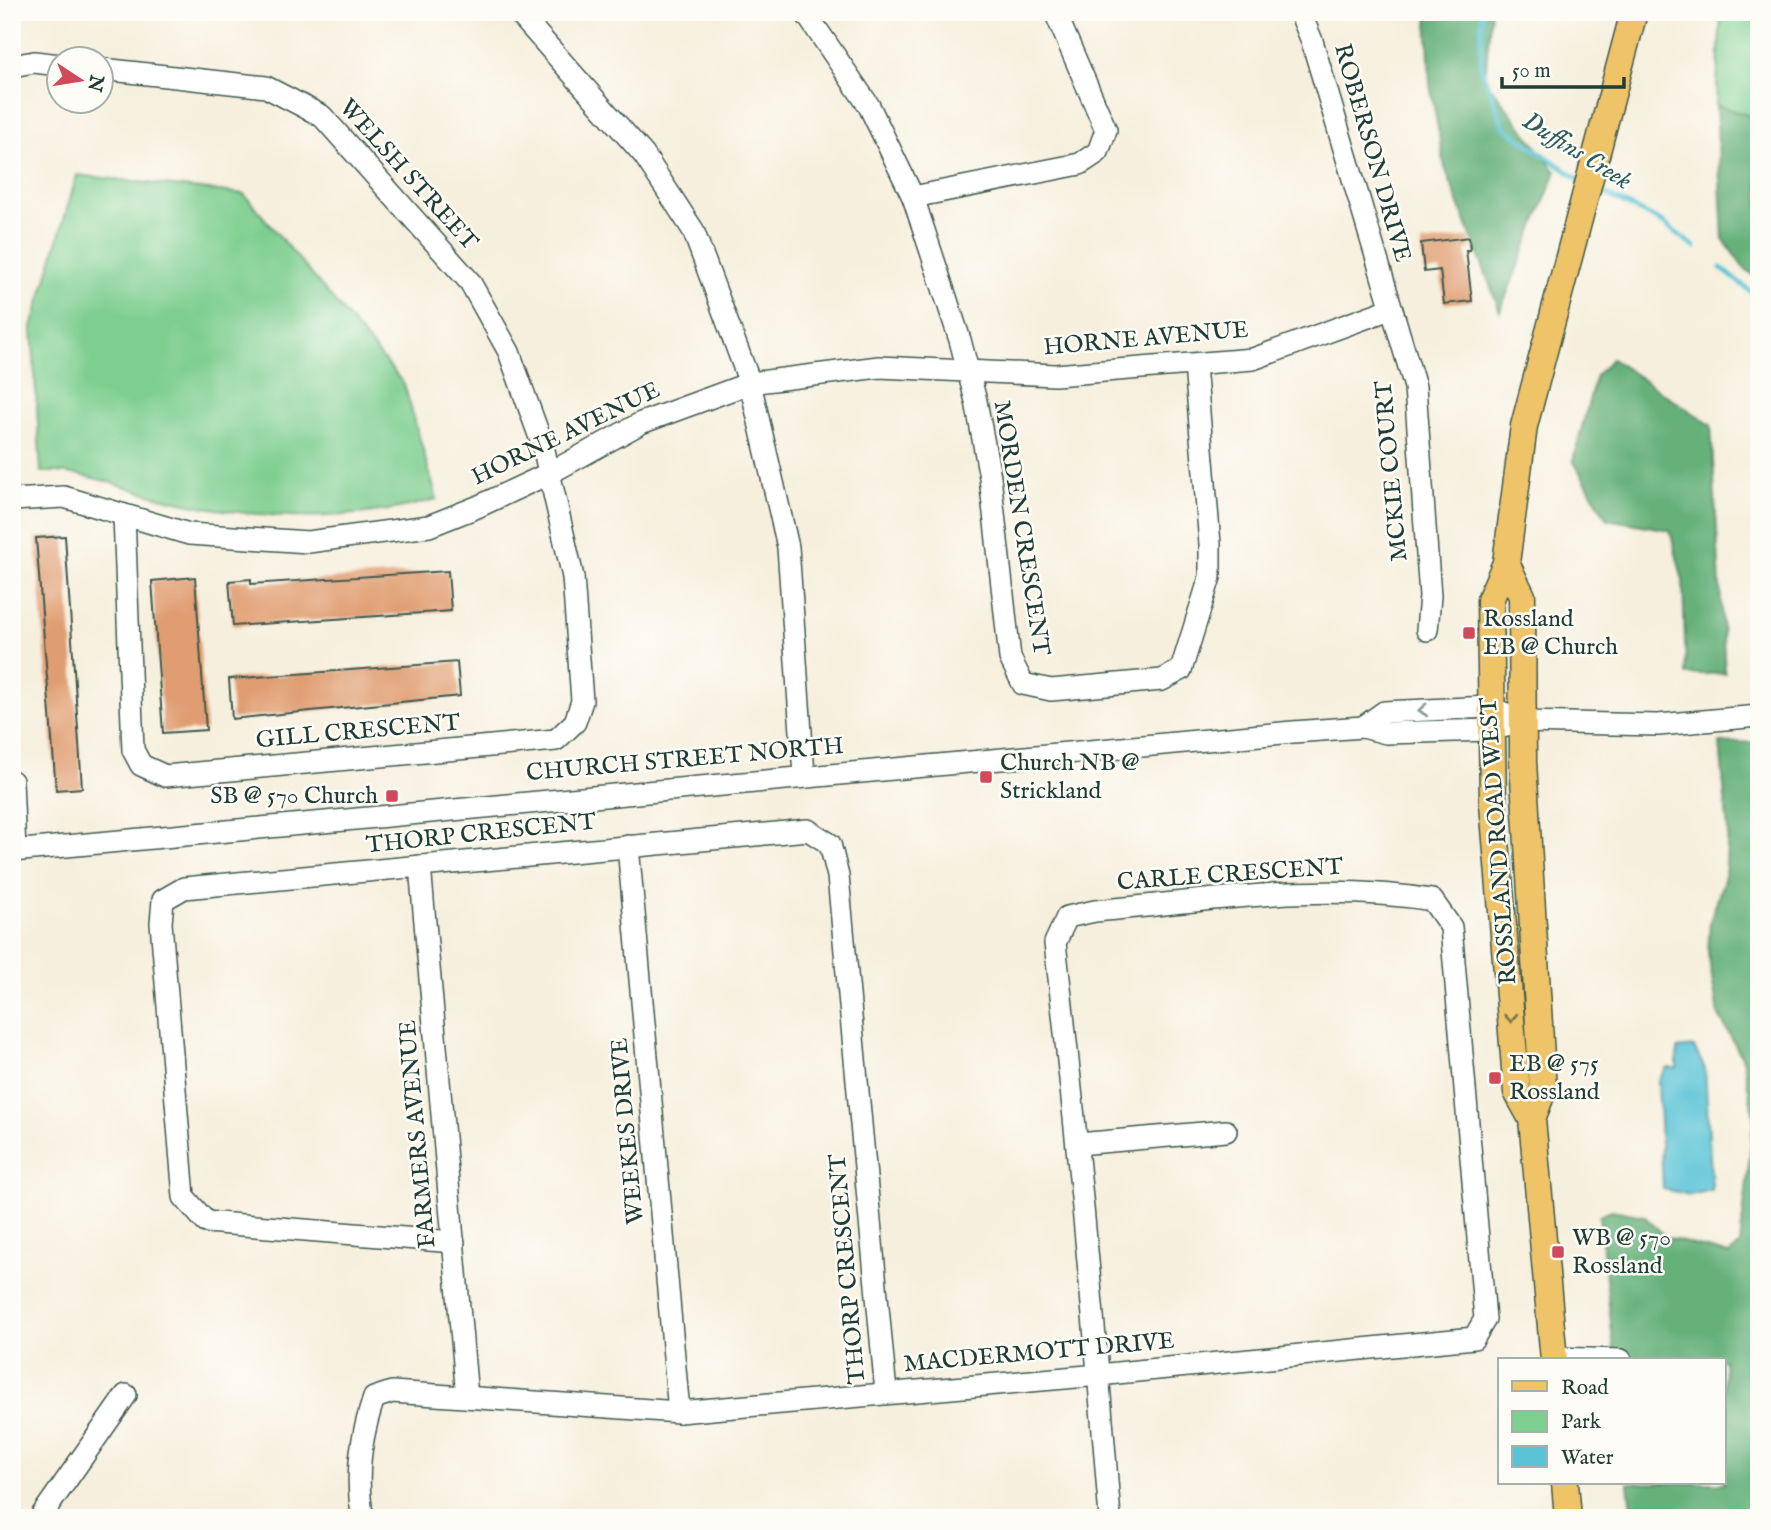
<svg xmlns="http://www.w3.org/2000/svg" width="1771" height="1530" viewBox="0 0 1771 1530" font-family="'IM FELL English',serif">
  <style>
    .green { fill: #7dce8f; stroke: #4e8662; stroke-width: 2 }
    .forest { fill: #66b17a; stroke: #427757; stroke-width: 2 }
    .water { fill: #5ac3d6; stroke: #3c8085; stroke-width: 2 }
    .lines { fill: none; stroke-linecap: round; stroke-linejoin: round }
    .stream { stroke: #5ac3d6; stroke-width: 5 }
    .building { fill: #e09d71 }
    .minor-casing { stroke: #3f584d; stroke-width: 24 }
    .major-casing { stroke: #3f584d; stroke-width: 29 }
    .minor { stroke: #fff; stroke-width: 21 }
    .major { stroke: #efc469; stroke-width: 26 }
    .oneway { stroke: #8f9e9a }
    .oneway2 { stroke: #7d7a4c }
    .poi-dot { fill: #d1495b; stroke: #fdfcf7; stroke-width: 2.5 }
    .labels { text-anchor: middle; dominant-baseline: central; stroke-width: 5; stroke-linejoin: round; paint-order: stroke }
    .street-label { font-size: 24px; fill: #1f3d34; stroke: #fdfcf7 }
    .poi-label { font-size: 24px; fill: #1f3d34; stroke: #fdfcf7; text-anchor: start }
    .water-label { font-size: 26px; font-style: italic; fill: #2e5e5c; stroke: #fdfcf7 }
  </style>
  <rect width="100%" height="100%" fill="#fdfcf7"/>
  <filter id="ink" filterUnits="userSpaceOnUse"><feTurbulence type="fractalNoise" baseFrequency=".0143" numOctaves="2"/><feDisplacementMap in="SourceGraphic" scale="14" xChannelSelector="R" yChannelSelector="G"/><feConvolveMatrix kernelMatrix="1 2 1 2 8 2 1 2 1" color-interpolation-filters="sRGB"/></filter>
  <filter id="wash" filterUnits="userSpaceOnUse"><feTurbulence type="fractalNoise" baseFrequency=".00686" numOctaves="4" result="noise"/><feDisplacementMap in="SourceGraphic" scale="28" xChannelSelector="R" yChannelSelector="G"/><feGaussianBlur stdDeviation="1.57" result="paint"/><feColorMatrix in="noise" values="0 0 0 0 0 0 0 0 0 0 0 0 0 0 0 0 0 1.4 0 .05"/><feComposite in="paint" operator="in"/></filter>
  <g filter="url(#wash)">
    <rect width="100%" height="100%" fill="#f6efdd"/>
    <g class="green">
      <path d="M1721,12H1759V119L1716,105Z"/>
      <path d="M77,175L244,194L404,384L437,499C352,523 257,521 172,500C129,490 85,470 41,472L32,327Z"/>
    </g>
    <g class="forest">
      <path d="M1427,12H1491L1485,79L1556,172L1500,311L1445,168L1430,85Z"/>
      <path d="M1716,105L1759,119V280L1743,267L1723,239Z"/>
      <path d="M1612,359L1711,425L1725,673L1686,675L1683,581L1670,530L1607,519L1573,460L1596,375Z"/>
      <path d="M1759,742V1518H1632L1628,1483H1724V1360H1615L1599,1215L1612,1210L1644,1216L1666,1237L1729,1255L1740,1244L1754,1118L1743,1059L1718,1014L1708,953L1710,922L1725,876L1728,832L1720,743Z"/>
    </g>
    <path class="water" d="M1694,1047L1705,1069L1712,1190L1690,1195L1663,1189L1658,1081L1666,1068H1677V1049Z"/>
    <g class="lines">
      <g class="stream">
        <path d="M1482,12L1481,66L1504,127L1581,181"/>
        <path d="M1596,189L1663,223L1695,247"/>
        <path d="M1721,268L1759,298"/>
      </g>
    </g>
    <g id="blocks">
      <g class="building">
        <path d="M1469,237L1470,250H1466L1472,301L1444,304L1440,270L1424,272L1421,243Z"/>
        <path d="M65,536L82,788L56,790L36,538Z"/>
        <path d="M448,571L451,611L233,626L229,581L251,579V584Z"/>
        <path d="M195,577L206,730L163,733L152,581Z"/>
        <path d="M457,662L460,696L232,719L229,679Z"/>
      </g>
    </g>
  </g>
  <g filter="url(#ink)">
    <use href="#blocks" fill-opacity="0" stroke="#3f584d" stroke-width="2"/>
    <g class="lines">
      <g class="minor-casing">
        <g id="minor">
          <path d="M518,12L644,155L693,230L750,383L788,547L804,775"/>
          <path d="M805,12L869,106L913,197L960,340L976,401L990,477L1010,658L1023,684L1051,690L1162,680L1181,670L1210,577V544L1195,365"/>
          <path d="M1300,12L1312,41L1415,387L1430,596L1427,630"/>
          <path d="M12,66L34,62L60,65"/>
          <path d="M102,69L266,87L322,116L470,282L509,352L543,446L573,577L582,701L575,722L556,740L165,776L141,765L133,750L124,515"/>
          <path d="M913,197L1080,164L1098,152L1106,130L1055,12"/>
          <path d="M12,500L64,497L189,534L308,542L429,526L477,507L550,473L641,423L750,383L879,367L1055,375L1253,359L1390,309"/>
          <path d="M1363,727L1384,712L1489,707L1504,713"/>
          <path d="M12,781L15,851"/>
          <path d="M628,846L679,1412"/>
          <path d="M12,851L1293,732L1363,727L1386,733L1490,730L1522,722L1658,725L1759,716"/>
          <path d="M420,866L467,1397"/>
          <path d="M1078,1144L1226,1131"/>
          <path d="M454,1242L206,1222L184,1197L161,923L163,900L184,888L808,830L830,844L838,876L886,1393"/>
          <path d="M1554,1358L1621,1360"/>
          <path d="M40,1518L126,1395"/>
          <path d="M363,1518C355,1479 361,1436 374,1398L392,1392L679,1412L1099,1375L1127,1372L1474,1338L1485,1319L1451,927L1432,900C1321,881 1206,901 1095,911L1067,917L1055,943C1077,1134 1095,1326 1110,1518"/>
        </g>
      </g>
      <g class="major-casing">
        <g id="major">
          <path d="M1506,563L1522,596L1523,762L1543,1090L1532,1119"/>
          <path d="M1554,1360L1532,1119L1517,1092L1493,804L1490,600L1506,563L1524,426L1634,12"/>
          <path d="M1565,1483L1568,1518"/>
        </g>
      </g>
      <use href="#minor" class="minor"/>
      <use href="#major" class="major"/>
    </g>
    <defs><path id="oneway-chevron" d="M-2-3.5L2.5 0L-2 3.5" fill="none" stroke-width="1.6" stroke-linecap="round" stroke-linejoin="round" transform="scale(1.75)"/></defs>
    <use class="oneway" href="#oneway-chevron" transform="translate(1423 710) rotate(177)"/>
    <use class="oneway2" href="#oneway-chevron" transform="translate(1511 1018) rotate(85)"/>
  </g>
  <g class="poi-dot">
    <rect x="1462" y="626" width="14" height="14" rx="3.5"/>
    <rect x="979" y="770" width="14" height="14" rx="3.5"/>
    <rect x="385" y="789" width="14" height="14" rx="3.5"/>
    <rect x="1488" y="1071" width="14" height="14" rx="3.5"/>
    <rect x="1551" y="1245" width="14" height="14" rx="3.5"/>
  </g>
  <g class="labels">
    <g class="street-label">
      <text transform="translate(1372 153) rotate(74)">ROBERSON DRIVE</text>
      <text transform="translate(408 175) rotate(48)">WELSH STREET</text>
      <text transform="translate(1146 339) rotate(-5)">HORNE AVENUE</text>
      <text transform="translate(566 434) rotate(-26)">HORNE AVENUE</text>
      <text transform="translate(1392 471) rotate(-95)">MCKIE COURT</text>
      <text transform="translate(1021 528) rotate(81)">MORDEN CRESCENT</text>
      <text transform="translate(358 732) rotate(-5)">GILL CRESCENT</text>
      <text transform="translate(685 760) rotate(-5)">CHURCH STREET NORTH</text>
      <text transform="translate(481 834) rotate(-6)">THORP CRESCENT</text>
      <text transform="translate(1499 841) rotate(-94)">ROSSLAND ROAD WEST</text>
      <text transform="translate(1230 875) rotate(-4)">CARLE CRESCENT</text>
      <text transform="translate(628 1131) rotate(-95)">WEEKES DRIVE</text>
      <text transform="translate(418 1134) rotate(-95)">FARMERS AVENUE</text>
      <text transform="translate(848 1269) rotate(-95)">THORP CRESCENT</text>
      <text transform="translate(1039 1353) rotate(-5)">MACDERMOTT DRIVE</text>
    </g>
    <g class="poi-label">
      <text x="1483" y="619">Rossland<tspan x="1483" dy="28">EB @ Church</tspan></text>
      <text x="1000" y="763">Church NB @<tspan x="1000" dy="28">Strickland</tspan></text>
      <text x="378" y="796" text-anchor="end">SB @ 570 Church</text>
      <text x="1509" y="1064">EB @ 575<tspan x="1509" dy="28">Rossland</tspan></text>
      <text x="1572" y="1238">WB @ 570<tspan x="1572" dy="28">Rossland</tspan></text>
    </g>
    <g class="water-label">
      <text transform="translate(1577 151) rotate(32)">Duffins Creek</text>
    </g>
  </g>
  <rect width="1771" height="1530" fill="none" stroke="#fdfcf7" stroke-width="42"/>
  <rect x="1498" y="1358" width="228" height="126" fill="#fdfcf7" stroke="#a4b0a9" stroke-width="2"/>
  <rect x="1512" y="1381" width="35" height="10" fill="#efc469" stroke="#a4b0a9" stroke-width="2"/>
  <text x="1561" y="1394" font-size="21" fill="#1f3d34">Road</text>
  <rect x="1512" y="1411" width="35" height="21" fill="#7dce8f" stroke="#a4b0a9" stroke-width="2"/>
  <text x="1561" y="1428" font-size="21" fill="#1f3d34">Park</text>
  <rect x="1512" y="1446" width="35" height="21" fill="#5ac3d6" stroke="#a4b0a9" stroke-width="2"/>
  <text x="1561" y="1464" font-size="21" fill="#1f3d34">Water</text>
  <g transform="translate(80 80) rotate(102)"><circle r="33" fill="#fdfcf7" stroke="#a4b0a9" stroke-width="2"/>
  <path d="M0-5L12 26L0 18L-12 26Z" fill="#d1495b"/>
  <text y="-10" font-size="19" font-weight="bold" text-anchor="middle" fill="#1f3d34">N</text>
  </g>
  <path d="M1502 77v10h122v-10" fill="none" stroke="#1f3d34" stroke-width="3.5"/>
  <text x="1512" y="77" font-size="21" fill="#1f3d34" stroke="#fdfcf7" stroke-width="5" paint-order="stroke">50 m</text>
</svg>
